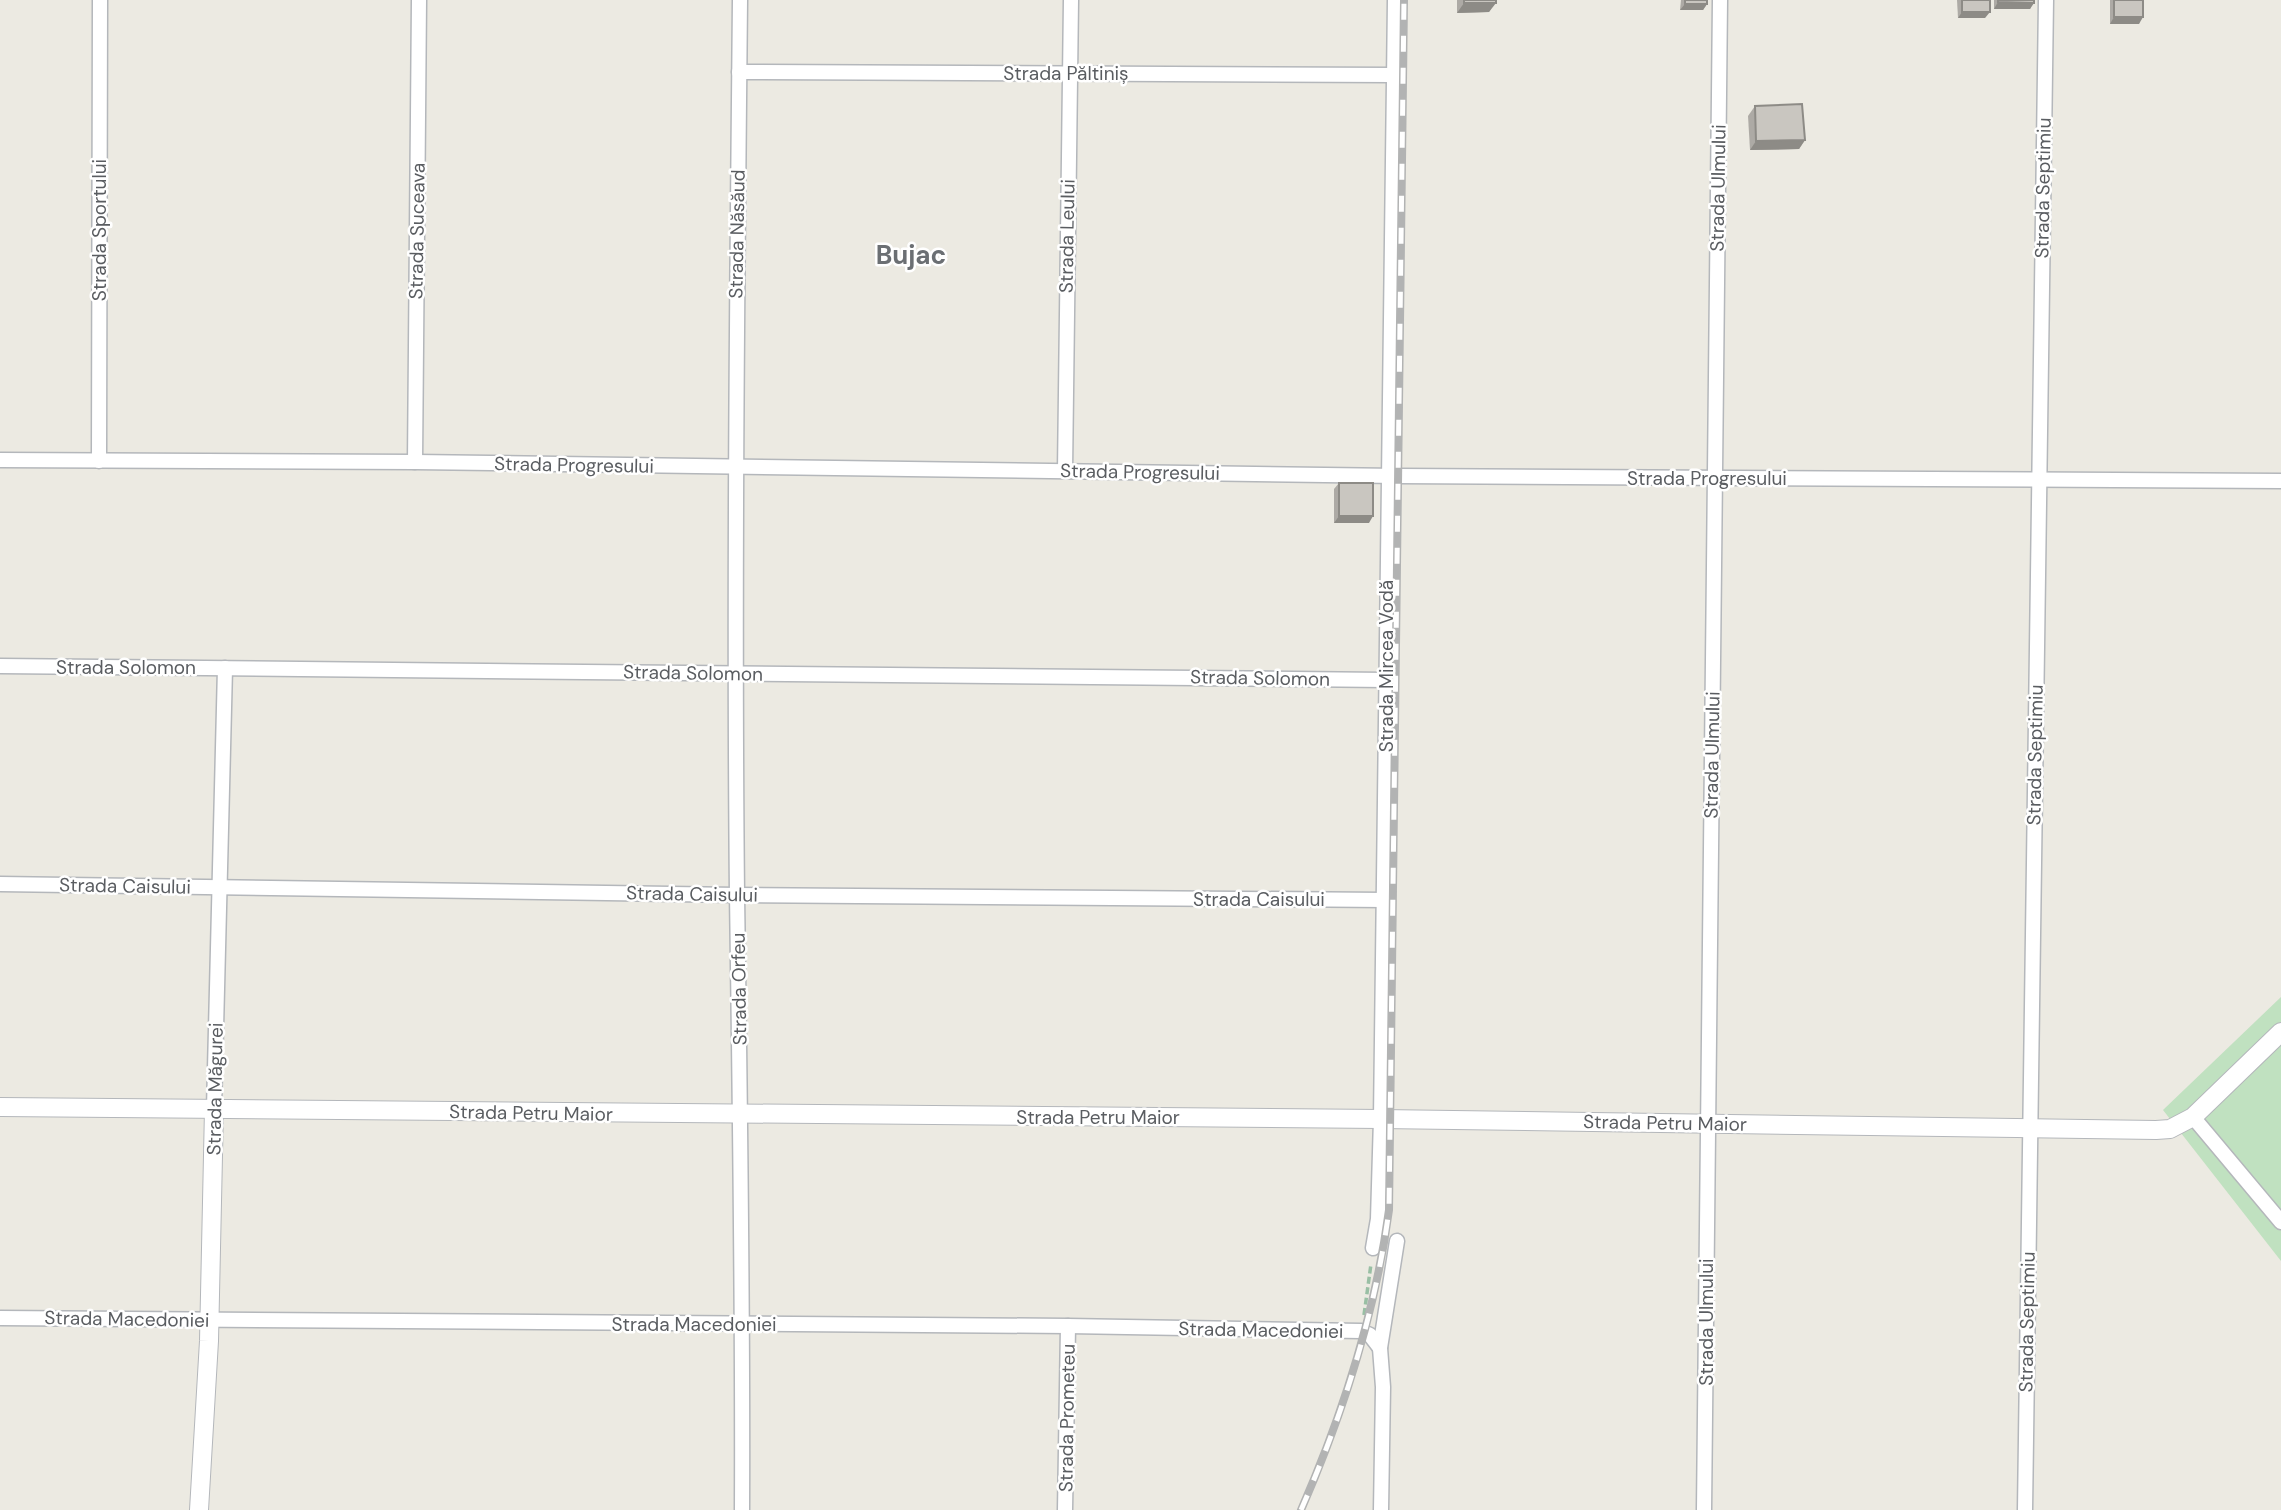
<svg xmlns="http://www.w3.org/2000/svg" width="2281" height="1510" viewBox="0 0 2281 1510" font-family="'DM Sans',sans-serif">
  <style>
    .green { fill: #c0e1c0 }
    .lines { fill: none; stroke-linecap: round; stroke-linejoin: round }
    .minor-casing { stroke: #b4b7bb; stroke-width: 17 }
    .tertiary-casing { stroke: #b4b7bb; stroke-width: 20 }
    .path { stroke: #99bfa4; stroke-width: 3.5; stroke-dasharray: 7 3.5; stroke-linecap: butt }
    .minor { stroke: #fff; stroke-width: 14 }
    .tertiary { stroke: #fff; stroke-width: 18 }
    .rail-casing { stroke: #b2b3b3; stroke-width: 8 }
    .rail { stroke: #fff; stroke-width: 5; stroke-dasharray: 16; stroke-linecap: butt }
    .wall { fill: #adaaa5 }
    .shaded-wall { fill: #8d8b86 }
    .building { fill: #c9c6c0; stroke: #8d8b86; stroke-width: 2 }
    .labels { text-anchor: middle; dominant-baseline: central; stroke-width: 5; stroke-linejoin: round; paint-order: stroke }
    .street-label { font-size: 19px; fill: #5a5d61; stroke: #fff }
    .district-label { font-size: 26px; font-weight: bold; fill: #6b6f73; stroke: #fff }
  </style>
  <rect width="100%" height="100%" fill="#eceae2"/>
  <path class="green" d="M2281,997V1261L2163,1110Z"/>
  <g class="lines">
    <g class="minor-casing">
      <g id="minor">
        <path d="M740,0C737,298 734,597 737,895C740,1100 743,1305 742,1510"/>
        <path d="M739,72L1393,75"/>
        <path d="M0,460L415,462L1398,476L2281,481"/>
        <path d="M99,461L100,0"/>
        <path d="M415,462L419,0"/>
        <path d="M1065,471L1071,0"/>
        <path d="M0,666L1386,680"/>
        <path d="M0,884L737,895L1385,900"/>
        <path d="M214,1109L225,668"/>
        <path d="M2193,1117L2281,1222"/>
        <path d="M1373,1248L1378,1219L1381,1119L1395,0"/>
        <path d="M0,1318L1068,1326L1361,1331L1370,1335L1380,1348"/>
        <path d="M1065,1510L1068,1326"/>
        <path d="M1381,1510L1383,1387L1380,1348L1397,1241"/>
        <path d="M1704,1510L1720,0"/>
        <path d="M2025,1510L2046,0"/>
      </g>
    </g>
    <g class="tertiary-casing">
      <g id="tertiary">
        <path d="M0,1107L1381,1119L2156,1130L2170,1129L2193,1117L2281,1032"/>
        <path d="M199,1510L209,1341L214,1109"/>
      </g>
    </g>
    <path class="path" d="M1364,1315L1371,1264"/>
    <use href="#minor" class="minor"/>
    <use href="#tertiary" class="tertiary"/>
    <g class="rail-casing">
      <path id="rail" d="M1301,1510C1343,1414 1375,1315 1389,1210L1404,0"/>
    </g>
    <use href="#rail" class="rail"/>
  </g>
  <g class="wall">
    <path d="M1457,0H1496L1489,12L1457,13Z"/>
    <path d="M1681,0H1707V4L1703,10H1680Z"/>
    <path d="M1957,0H1990L1985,18H1958Z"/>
    <path d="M1994,0H2034L2030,9H1994Z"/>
    <path d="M2110,0H2143L2139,24H2110Z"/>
    <path d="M1755,106L1805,140L1799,149L1750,150L1748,116Z"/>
    <path d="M1339,483L1369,523H1334V489Z"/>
  </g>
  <g class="shaded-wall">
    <path d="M1998,2L2034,3L2030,9H1994Z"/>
    <path d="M1464,3H1496L1489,12L1457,13Z"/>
    <path d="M1685,4H1707L1703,10H1680Z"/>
    <path d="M1962,12H1990L1985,18H1958Z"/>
    <path d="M2114,17H2143L2139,24H2110Z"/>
    <path d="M1805,140L1799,149L1750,150L1756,141Z"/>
    <path d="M1339,516H1373L1369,523H1334Z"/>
  </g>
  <g class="building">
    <rect x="1464" y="0" width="32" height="3"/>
    <rect x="1685" y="0" width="22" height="4"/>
    <rect x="1962" y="0" width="28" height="12"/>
    <path d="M1998,0H2034V3L1998,2Z"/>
    <rect x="2114" y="0" width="29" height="17"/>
    <path d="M1802,104L1805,140L1756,141L1755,106Z"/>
    <rect x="1339" y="483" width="34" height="33"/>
  </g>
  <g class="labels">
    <g class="street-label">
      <text x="1066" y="73">Strada Păltiniș</text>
      <text transform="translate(1718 188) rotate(-89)">Strada Ulmului</text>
      <text transform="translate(2043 188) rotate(-89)">Strada Septimiu</text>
      <text transform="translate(99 230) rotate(-90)">Strada Sportului</text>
      <text transform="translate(417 231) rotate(-89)">Strada Suceava</text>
      <text transform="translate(737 234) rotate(-89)">Strada Năsăud</text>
      <text transform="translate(1067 236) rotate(-89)">Strada Leului</text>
      <text transform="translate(574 465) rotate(1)">Strada Progresului</text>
      <text transform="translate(1140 472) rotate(1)">Strada Progresului</text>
      <text x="1707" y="478">Strada Progresului</text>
      <text transform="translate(1386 666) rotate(-90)">Strada Mircea Vodă</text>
      <text x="126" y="667">Strada Solomon</text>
      <text transform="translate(693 673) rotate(1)">Strada Solomon</text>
      <text transform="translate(1260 678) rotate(1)">Strada Solomon</text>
      <text transform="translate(1712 755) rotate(-89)">Strada Ulmului</text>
      <text transform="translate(2035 755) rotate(-89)">Strada Septimiu</text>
      <text transform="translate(125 886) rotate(1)">Strada Caisului</text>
      <text transform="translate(692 894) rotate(1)">Strada Caisului</text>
      <text x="1259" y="899">Strada Caisului</text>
      <text transform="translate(739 989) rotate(-91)">Strada Orfeu</text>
      <text transform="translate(215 1089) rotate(-89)">Strada Măgurei</text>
      <text transform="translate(531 1113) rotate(1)">Strada Petru Maior</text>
      <text x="1098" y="1117">Strada Petru Maior</text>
      <text transform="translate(1665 1123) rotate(1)">Strada Petru Maior</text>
      <text transform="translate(127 1319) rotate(1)">Strada Macedoniei</text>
      <text transform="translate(1706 1322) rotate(-90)">Strada Ulmului</text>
      <text transform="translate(2027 1322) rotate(-89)">Strada Septimiu</text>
      <text x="694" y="1324">Strada Macedoniei</text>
      <text transform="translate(1261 1330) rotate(1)">Strada Macedoniei</text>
      <text transform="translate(1067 1418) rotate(-89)">Strada Prometeu</text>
    </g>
    <g class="district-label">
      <text x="911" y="255">Bujac</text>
    </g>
  </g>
</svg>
